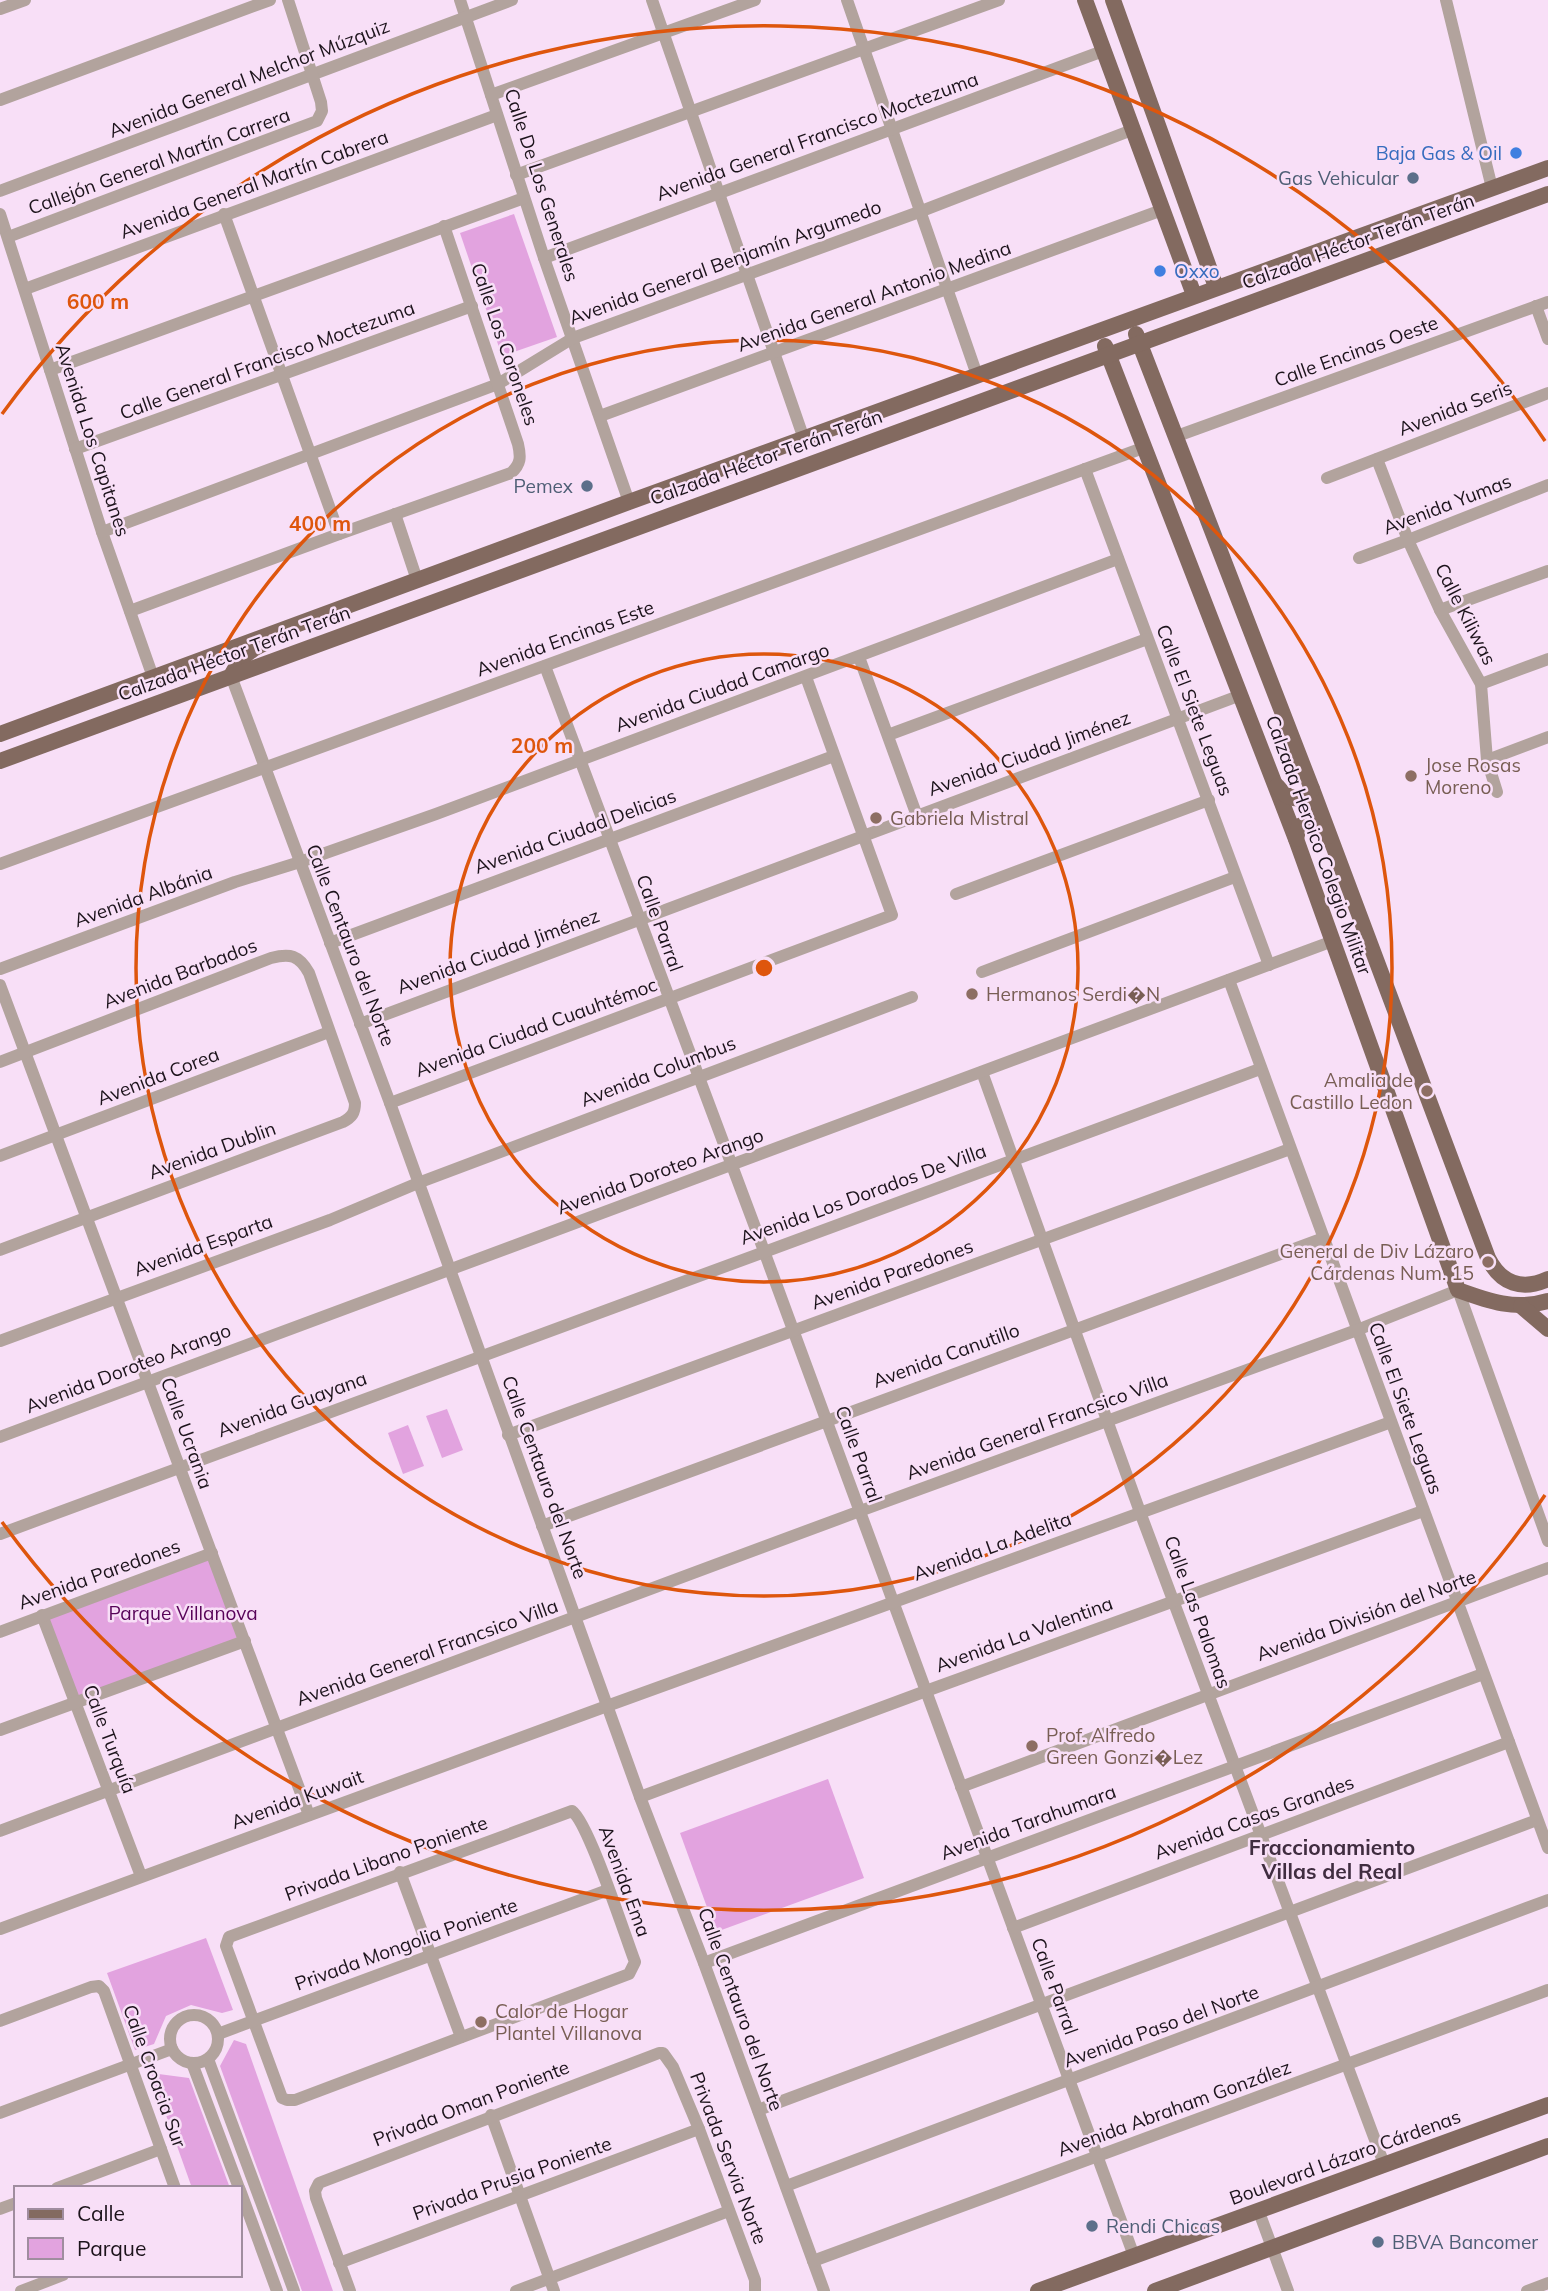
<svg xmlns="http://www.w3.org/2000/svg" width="1548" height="2291" viewBox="0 0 1548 2291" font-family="Mulish,sans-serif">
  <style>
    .green { fill: #e2a3df }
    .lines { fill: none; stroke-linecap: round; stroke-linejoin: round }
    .minor { stroke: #b2a39d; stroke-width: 12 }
    .major { stroke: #836a60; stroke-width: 16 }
    .ring { fill: none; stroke: #de560d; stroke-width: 3.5 }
    .shop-dot { fill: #3f7fe0; stroke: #f8dff7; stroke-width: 2.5 }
    .service-dot { fill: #5c6f8a; stroke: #f8dff7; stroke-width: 2.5 }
    .education-dot { fill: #8d6e63; stroke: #f8dff7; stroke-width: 2.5 }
    .labels { text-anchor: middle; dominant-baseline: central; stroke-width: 5; stroke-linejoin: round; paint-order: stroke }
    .street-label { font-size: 19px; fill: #1c131b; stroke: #f8dff7 }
    .shop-label { font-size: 19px; fill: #366cbe; stroke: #f8dff7; text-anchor: end }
    .service-label { font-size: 19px; fill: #4e5e75; stroke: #f8dff7; text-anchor: end }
    .education-label { font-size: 19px; fill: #785e54; stroke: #f8dff7; text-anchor: start }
    .park-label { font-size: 19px; fill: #580459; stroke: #f8dff7 }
    .neighbourhood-label { font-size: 21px; font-weight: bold; fill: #402d40; stroke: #f8dff7 }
    .centre { fill: #de560d; stroke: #f8dff7; stroke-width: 3.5 }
    .ring-label { font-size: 21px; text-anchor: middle; font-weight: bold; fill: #de560d; stroke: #f8dff7; stroke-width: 5; stroke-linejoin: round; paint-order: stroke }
  </style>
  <rect width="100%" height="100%" fill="#f8dff7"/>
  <g class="green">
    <path d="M514,214L557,337L502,356L460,233Z"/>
    <path d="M447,1409L463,1450L442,1458L426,1416Z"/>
    <path d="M408,1425L424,1466L403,1474L388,1433Z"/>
    <path d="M212,1554L244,1639L75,1700L44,1616Z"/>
    <path d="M828,1779L864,1878L716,1932L680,1833Z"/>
    <path d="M206,1938L233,2010L222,2013L191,2005L166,2016L154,2044L135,2050L107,1973Z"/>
    <path d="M234,2040L246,2044L333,2291H302L220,2066Z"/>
    <path d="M151,2073L189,2078L230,2188H192Z"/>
  </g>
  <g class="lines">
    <g class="minor">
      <path d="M460,0L544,258L629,502"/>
      <path d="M652,0L804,439"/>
      <path d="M847,0L977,375"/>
      <path d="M1446,0L1492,188"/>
      <path d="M0,9L25,0"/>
      <path d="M491,95L755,0"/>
      <path d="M0,100L270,0"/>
      <path d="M516,175L999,0"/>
      <path d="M0,191L512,0"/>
      <path d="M0,214L102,532L153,677"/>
      <path d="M224,214L339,534"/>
      <path d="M8,237L317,121L322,111L321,102L288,0"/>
      <path d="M544,258L1103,51"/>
      <path d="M25,289L497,115"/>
      <path d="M1536,306L1548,339"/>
      <path d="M50,370L524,198"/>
      <path d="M600,416L1162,210"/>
      <path d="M1177,436L1548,302"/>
      <path d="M75,449L472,306"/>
      <path d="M1377,459L1408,540L1440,610L1481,684L1487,760L1497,792"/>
      <path d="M1085,469L1269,965"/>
      <path d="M1327,478L1548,393"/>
      <path d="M395,514L417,580"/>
      <path d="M102,532L498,384L573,338L919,212L1132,130"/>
      <path d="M1359,558L1408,540L1548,485"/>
      <path d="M1440,610L1548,571"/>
      <path d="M130,611L339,534L511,473C521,464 521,457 518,444L444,226"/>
      <path d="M859,657L917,816"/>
      <path d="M545,666L764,1251L1134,2256"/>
      <path d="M231,676L390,1103L640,1797L704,1963L824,2291"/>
      <path d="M1481,684L1548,659"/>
      <path d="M888,735L1147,639"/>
      <path d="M1487,760L1548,737"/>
      <path d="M0,864L1143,448"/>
      <path d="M956,894L1209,800"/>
      <path d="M330,943L834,756"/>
      <path d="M0,969L235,882L300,862L436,814L1118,559"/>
      <path d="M982,972L1235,877"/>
      <path d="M1229,980L1548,1848"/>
      <path d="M0,985L309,1815"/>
      <path d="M360,1024L1241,695"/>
      <path d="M0,1062L271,958C290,953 299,955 309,973L355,1103C355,1113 352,1117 343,1122L0,1250"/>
      <path d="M982,1072L1140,1512L1384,2164"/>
      <path d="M390,1103L892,915L806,677"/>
      <path d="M0,1156L329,1032"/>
      <path d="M0,1341L330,1220L418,1183L912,997"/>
      <path d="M508,1435L1290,1149"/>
      <path d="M0,1437L1333,941"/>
      <path d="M542,1526L1324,1238"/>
      <path d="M0,1534L1260,1069"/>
      <path d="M42,1615L141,1876"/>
      <path d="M0,1632L212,1553"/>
      <path d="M0,1730L245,1641"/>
      <path d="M961,1787L1548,1568"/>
      <path d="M640,1797L926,1691L1423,1511"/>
      <path d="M572,1811C589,1823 625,1936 635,1962L629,1974L295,2100H287L282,2098L226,1946L229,1937Z"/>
      <path d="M0,1831L860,1511L1357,1330L1458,1290L1548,1541"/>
      <path d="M400,1872L461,2037"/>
      <path d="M1013,1928L1509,1742"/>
      <path d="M0,1929L607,1706L1391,1422"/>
      <path d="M704,1963L1483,1674"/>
      <circle cx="194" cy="2039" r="24"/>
      <path d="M0,2021L91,1987L99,1986L104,1991L175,2188"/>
      <path d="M218,2034L608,1890"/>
      <path d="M208,2059L294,2291"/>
      <path d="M192,2063L239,2188"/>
      <path d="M758,2110L1537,1820"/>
      <path d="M0,2113L172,2049"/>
      <path d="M491,2115L554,2291"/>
      <path d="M786,2186L1548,1900"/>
      <path d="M57,2188L161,2149"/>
      <path d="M240,2190L277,2291"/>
      <path d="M0,2209L16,2203"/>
      <path d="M1259,2212L1288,2291"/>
      <path d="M813,2261L1548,1990"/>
      <path d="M339,2263L699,2129"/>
      <path d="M21,2291L63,2275"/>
      <path d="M350,2291L316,2198L315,2191L319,2183L659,2053H663L673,2067L699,2129L755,2280V2291"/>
      <path d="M516,2291L729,2211"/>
      <path d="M1527,2291L1548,2283"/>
    </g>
    <g class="major">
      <path d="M1085,0L1194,295"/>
      <path d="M1113,0L1216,287"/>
      <path d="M1136,334L1312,789L1488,1258C1501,1284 1522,1291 1548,1279"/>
      <path d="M1105,346L1296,839L1458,1290C1488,1301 1516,1311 1548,1301"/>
      <path d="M231,676C239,661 247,651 263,644"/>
      <path d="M0,734L629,502L1548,168"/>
      <path d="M0,761L1548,194"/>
      <path d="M1277,786C1287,799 1300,804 1312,789"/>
      <path d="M1296,839L1299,826C1313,820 1320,825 1328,836"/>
      <path d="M1521,1306L1548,1329"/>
      <path d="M1038,2291L1548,2105"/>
      <path d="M1155,2291L1548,2146"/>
    </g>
  </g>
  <g class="ring">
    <circle cx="764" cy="968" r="314"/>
    <circle cx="764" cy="968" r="628"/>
    <path d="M1545 1495A942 942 0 0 1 2 1522M2 414A942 942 0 0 1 1545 441"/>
  </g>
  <g class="shop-dot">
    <circle cx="1516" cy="153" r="7"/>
    <circle cx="1160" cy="271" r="7"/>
  </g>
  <g class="service-dot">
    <circle cx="1413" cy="178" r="7"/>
    <circle cx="587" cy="486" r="7"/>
    <circle cx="1092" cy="2226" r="7"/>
    <circle cx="1378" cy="2242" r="7"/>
  </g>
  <g class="education-dot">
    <circle cx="1411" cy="776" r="7"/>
    <circle cx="876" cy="818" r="7"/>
    <circle cx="972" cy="994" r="7"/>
    <circle cx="1427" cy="1091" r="7"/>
    <circle cx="1488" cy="1262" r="7"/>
    <circle cx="1032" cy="1746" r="7"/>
    <circle cx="481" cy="2022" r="7"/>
  </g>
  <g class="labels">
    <g class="street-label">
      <text transform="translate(249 78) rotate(-21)">Avenida General Melchor Múzquiz</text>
      <text transform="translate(817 136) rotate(-20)">Avenida General Francisco Moctezuma</text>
      <text transform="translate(159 161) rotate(-20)">Callejón General Martín Carrera</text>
      <text transform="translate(254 184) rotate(-20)">Avenida General Martín Cabrera</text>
      <text transform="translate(542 185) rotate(72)">Calle De Los Generales</text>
      <text transform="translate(1358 241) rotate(-20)">Calzada Héctor Terán Terán</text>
      <text transform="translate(725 262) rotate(-20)">Avenida General Benjamín Argumedo</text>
      <text transform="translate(874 296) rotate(-20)">Avenida General Antonio Medina</text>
      <text transform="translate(505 344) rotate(71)">Calle Los Coroneles</text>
      <text transform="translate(1356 351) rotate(-20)">Calle Encinas Oeste</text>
      <text transform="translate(267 360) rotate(-20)">Calle General Francisco Moctezuma</text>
      <text transform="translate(1455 408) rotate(-21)">Avenida Seris</text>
      <text transform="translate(93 440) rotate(72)">Avenida Los Capitanes</text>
      <text transform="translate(766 457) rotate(-20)">Calzada Héctor Terán Terán</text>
      <text transform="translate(1447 504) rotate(-21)">Avenida Yumas</text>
      <text transform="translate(1466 614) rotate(63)">Calle Kiliwas</text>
      <text transform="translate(565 638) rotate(-20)">Avenida Encinas Este</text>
      <text transform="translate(234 653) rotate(-20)">Calzada Héctor Terán Terán</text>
      <text transform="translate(722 687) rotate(-20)">Avenida Ciudad Camargo</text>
      <text transform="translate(1195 710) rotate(69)">Calle El Siete Leguas</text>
      <text transform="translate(1029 753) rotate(-20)">Avenida Ciudad Jiménez</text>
      <text transform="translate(575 831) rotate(-20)">Avenida Ciudad Delicias</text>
      <text transform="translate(1319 845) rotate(70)">Calzada Heroico Colegio Militar</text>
      <text transform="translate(143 896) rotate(-20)">Avenida Albánia</text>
      <text transform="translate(660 923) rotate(70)">Calle Parral</text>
      <text transform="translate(351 945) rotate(69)">Calle Centauro del Norte</text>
      <text transform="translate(498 951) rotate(-20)">Avenida Ciudad Jiménez</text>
      <text transform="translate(180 973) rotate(-21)">Avenida Barbados</text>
      <text transform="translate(536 1027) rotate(-20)">Avenida Ciudad Cuauhtémoc</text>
      <text transform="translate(658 1071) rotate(-21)">Avenida Columbus</text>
      <text transform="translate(158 1076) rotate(-21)">Avenida Corea</text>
      <text transform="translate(212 1150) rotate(-20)">Avenida Dublin</text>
      <text transform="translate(660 1171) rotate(-20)">Avenida Doroteo Arango</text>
      <text transform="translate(863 1194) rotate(-20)">Avenida Los Dorados De Villa</text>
      <text transform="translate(203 1245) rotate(-20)">Avenida Esparta</text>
      <text transform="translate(892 1274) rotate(-20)">Avenida Paredones</text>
      <text transform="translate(946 1355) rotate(-20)">Avenida Canutillo</text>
      <text transform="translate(128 1368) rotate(-21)">Avenida Doroteo Arango</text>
      <text transform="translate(292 1404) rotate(-20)">Avenida Guayana</text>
      <text transform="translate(1406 1408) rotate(70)">Calle El Siete Leguas</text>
      <text transform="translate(1037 1426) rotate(-20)">Avenida General Francsico Villa</text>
      <text transform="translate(187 1433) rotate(70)">Calle Ucrania</text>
      <text transform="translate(859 1454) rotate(70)">Calle Parral</text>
      <text transform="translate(545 1477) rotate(70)">Calle Centauro del Norte</text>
      <text transform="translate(992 1546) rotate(-20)">Avenida La Adelita</text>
      <text transform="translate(99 1574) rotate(-20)">Avenida Paredones</text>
      <text transform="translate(1198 1612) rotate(70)">Calle Las Palomas</text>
      <text transform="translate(1366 1615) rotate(-20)">Avenida División del Norte</text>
      <text transform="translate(1024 1634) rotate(-20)">Avenida La Valentina</text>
      <text transform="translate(427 1652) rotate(-20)">Avenida General Francsico Villa</text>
      <text transform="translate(110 1739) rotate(69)">Calle Turquía</text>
      <text transform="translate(297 1799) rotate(-20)">Avenida Kuwait</text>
      <text transform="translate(1254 1817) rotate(-20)">Avenida Casas Grandes</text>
      <text transform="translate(1028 1822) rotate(-20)">Avenida Tarahumara</text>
      <text transform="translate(386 1858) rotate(-20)">Privada Libano Poniente</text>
      <text transform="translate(625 1881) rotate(70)">Avenida Ema</text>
      <text transform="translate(406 1944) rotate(-20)">Privada Mongolia Poniente</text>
      <text transform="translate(1055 1986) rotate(70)">Calle Parral</text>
      <text transform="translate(741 2009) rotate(70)">Calle Centauro del Norte</text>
      <text transform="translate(1161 2026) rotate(-20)">Avenida Paso del Norte</text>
      <text transform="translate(155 2076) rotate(70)">Calle Croacia Sur</text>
      <text transform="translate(471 2103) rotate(-21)">Privada Oman Poniente</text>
      <text transform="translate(1174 2108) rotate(-20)">Avenida Abraham González</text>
      <text transform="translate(1345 2157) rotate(-20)">Boulevard Lázaro Cárdenas</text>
      <text transform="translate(729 2158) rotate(69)">Privada Servia Norte</text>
      <text transform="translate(512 2178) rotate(-20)">Privada Prusia Poniente</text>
    </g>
    <g class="shop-label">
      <text x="1502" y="153">Baja Gas &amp; Oil</text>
      <text x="1174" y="271" text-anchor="start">Oxxo</text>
    </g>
    <g class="service-label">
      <text x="1399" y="178">Gas Vehicular</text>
      <text x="573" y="486">Pemex</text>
      <text x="1106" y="2226" text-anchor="start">Rendi Chicas</text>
      <text x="1392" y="2242" text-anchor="start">BBVA Bancomer</text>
    </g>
    <g class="education-label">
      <text x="1425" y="765">Jose Rosas<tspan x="1425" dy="22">Moreno</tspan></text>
      <text x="890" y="818">Gabriela Mistral</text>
      <text x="986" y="994">Hermanos Serdi�N</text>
      <text x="1413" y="1080" text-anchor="end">Amalia de<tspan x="1413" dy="22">Castillo Ledon</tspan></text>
      <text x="1474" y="1251" text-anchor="end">General de Div Lázaro<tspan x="1474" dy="22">Cárdenas Num. 15</tspan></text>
      <text x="1046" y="1735">Prof. Alfredo<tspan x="1046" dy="22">Green Gonzi�Lez</tspan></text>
      <text x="495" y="2011">Calor de Hogar<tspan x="495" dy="22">Plantel Villanova</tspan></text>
    </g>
    <g class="park-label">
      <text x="183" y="1613">Parque Villanova</text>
    </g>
    <g class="neighbourhood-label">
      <text x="1332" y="1847">Fraccionamiento<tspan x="1332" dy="24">Villas del Real</tspan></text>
    </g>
  </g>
  <circle cx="764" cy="968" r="10" class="centre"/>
  <g class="ring-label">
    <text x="98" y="309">600 m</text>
    <text x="320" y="531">400 m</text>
    <text x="542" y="753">200 m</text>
  </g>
  <rect x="14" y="2186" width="228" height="91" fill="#f8dff7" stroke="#a08d9f" stroke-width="2"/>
  <rect x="28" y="2209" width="35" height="10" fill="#836a60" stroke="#a08d9f" stroke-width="2"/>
  <text x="77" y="2221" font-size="21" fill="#1c131b">Calle</text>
  <rect x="28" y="2238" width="35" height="21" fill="#e2a3df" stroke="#a08d9f" stroke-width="2"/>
  <text x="77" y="2256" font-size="21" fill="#1c131b">Parque</text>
</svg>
